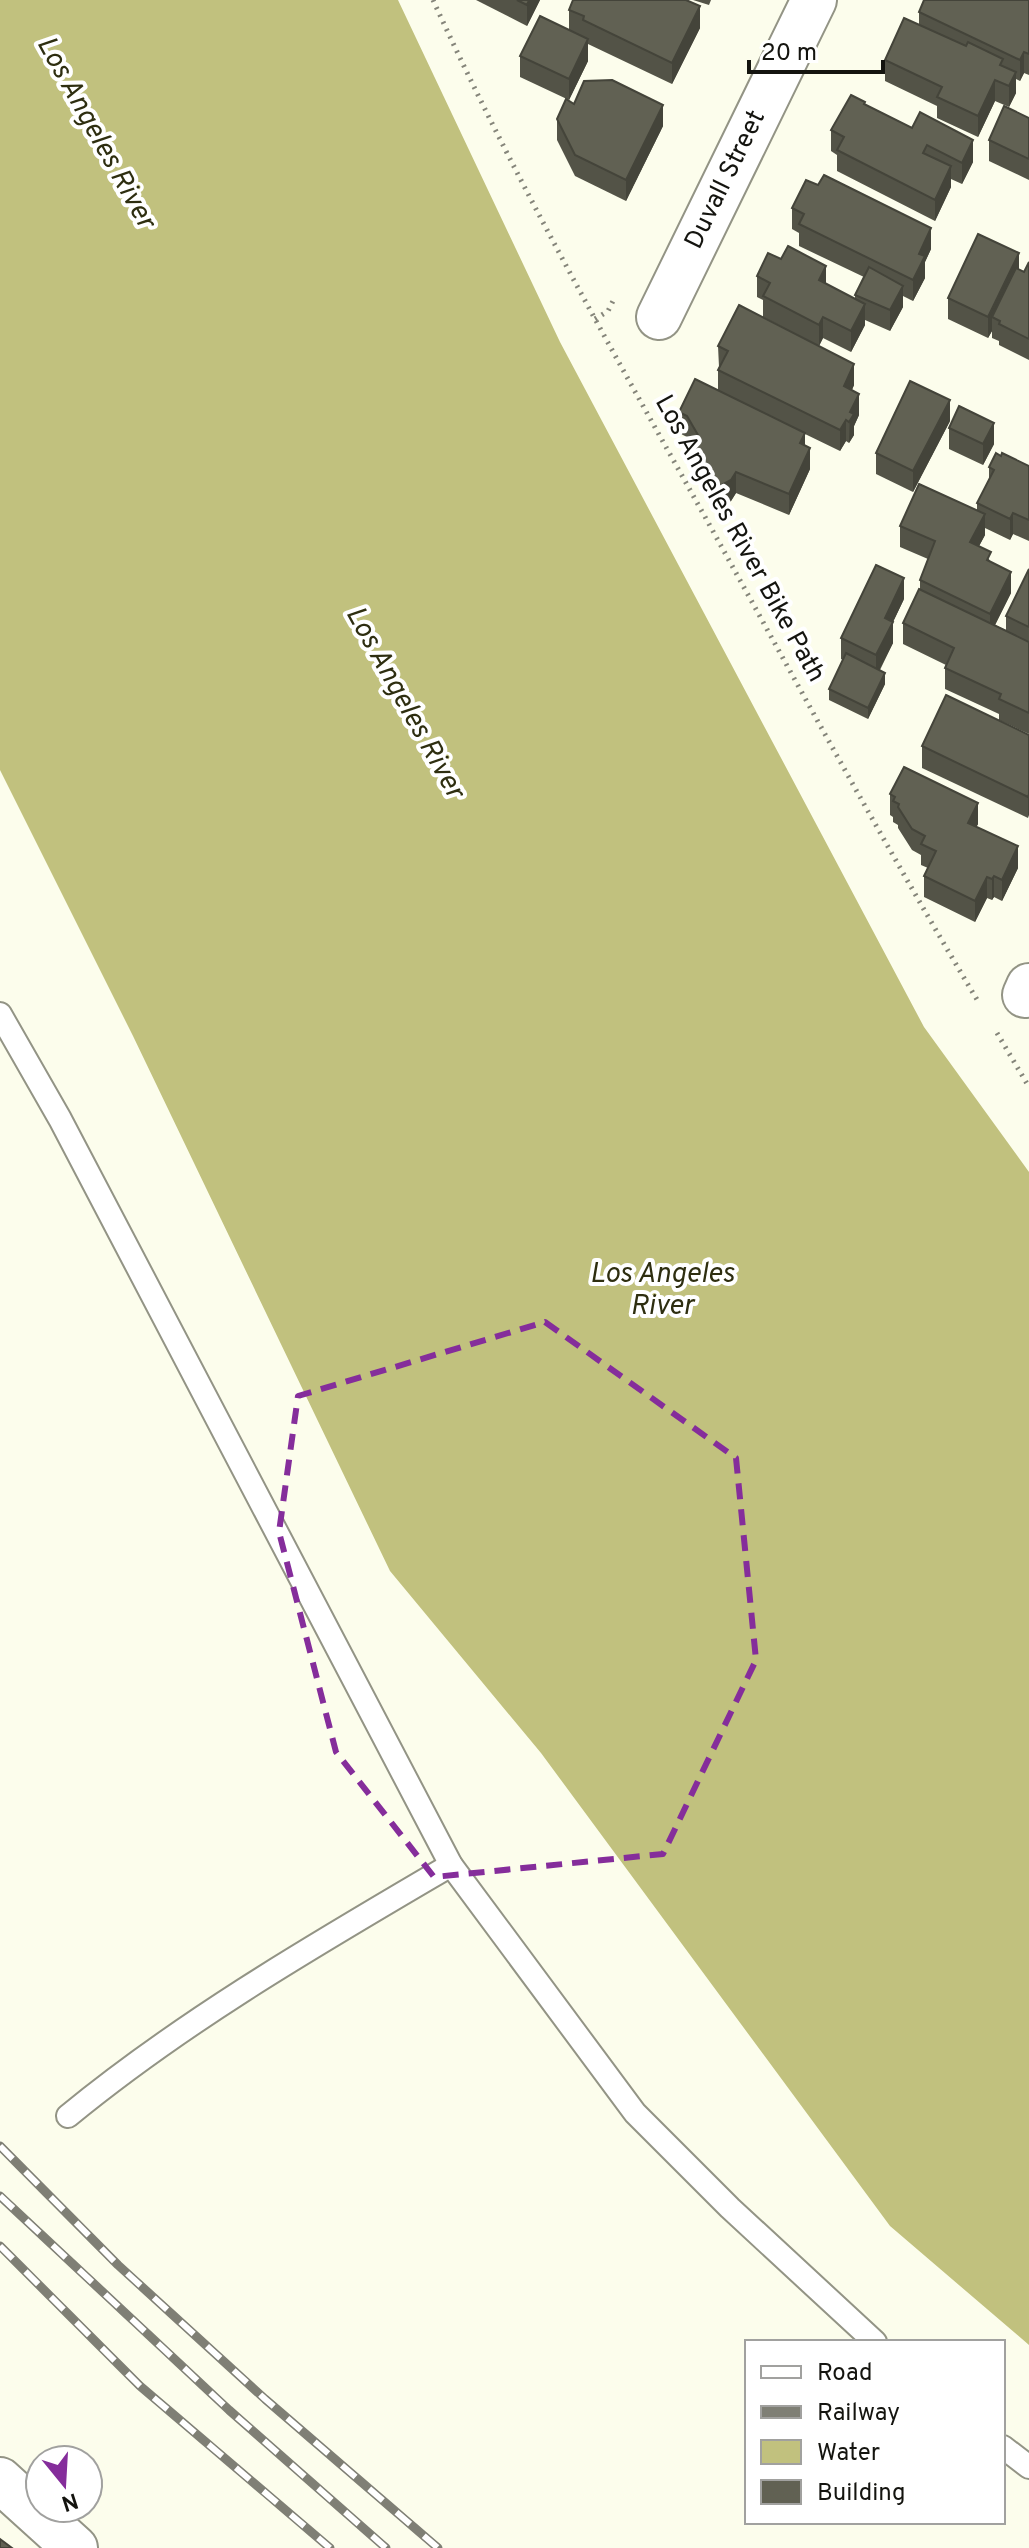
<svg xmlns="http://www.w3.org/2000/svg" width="1029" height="2548" viewBox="0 0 1029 2548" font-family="Overpass,sans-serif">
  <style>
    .water { fill: #c1c17e }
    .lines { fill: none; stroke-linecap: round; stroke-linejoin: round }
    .service-casing { stroke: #939485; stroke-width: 26 }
    .minor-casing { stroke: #939485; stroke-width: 48 }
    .primary-casing { stroke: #939485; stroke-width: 48 }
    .path { stroke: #85857a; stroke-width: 5; stroke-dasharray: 2 6; stroke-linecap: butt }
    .service { stroke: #fff; stroke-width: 22 }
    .minor { stroke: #fff; stroke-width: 44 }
    .primary { stroke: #fff; stroke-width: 44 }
    .rail-casing { stroke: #7f7f75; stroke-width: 9 }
    .rail { stroke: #fff; stroke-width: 6; stroke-dasharray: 18; stroke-linecap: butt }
    .wall { fill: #535347 }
    .shaded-wall { fill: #44443a }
    .building { fill: #616153; stroke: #44443a; stroke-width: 2 }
    .marked { fill: none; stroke: #852d9b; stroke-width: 6; stroke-dasharray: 16 10; stroke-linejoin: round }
    .labels { text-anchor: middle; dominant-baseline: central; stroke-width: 8; stroke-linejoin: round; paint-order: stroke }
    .street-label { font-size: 26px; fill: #14140f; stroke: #fff }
    .water-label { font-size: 28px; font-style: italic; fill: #2e2e10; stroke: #fff }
  </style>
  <rect width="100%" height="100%" fill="#fcfdec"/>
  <path class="water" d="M0,0H398L560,342L924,1027L1029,1172V2345L890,2226L541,1753L390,1571L133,1036L0,770Z"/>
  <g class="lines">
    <g class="service-casing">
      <g id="service">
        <path d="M0,1014L60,1119L451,1865L635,2113L730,2208L875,2342"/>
        <path d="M68,2116C186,2019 320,1942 451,1865"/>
        <path d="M1003,2447L1029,2467"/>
      </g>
    </g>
    <g class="minor-casing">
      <g id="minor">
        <path d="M659,317L814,0"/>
        <path d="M1025,995L1029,986"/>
      </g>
    </g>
    <g class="primary-casing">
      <path id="primary" d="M0,2480L75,2548"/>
    </g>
    <g class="path">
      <path d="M433,0C515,180 613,352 709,524C798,685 885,846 979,1003"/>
      <path d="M595,319L608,311L615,297"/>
      <path d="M997,1033L1029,1087"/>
    </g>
    <use href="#service" class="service"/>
    <use href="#minor" class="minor"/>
    <use href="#primary" class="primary"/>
    <g class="rail-casing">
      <g id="rail">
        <path d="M0,2146L118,2265L265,2399L438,2548"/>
        <path d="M0,2196L229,2410L386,2548"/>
        <path d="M0,2246L140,2386L330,2548"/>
      </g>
    </g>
    <use href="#rail" class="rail"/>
  </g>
  <g class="wall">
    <path d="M476,0H540L527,26Z"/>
    <path d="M693,0H711L709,5Z"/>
    <path d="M1029,0V75L1024,73L1020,81L1016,79V93L1009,107L995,101L978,137L937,118V106L885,81V60L919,24V12Z"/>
    <path d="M569,10L700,28L672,84L588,44V61L569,100L520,77V56L569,30Z"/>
    <path d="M574,104L663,126L626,201L575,176L557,140V119Z"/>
    <path d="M865,105L973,162L962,184L951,179V187L935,221L837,171V155L831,151V130Z"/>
    <path d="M1029,118V180L989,161V140Z"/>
    <path d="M792,208L931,249L925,262V278L913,301L903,296V307L890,331L865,320V325L851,352L823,338L819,346L763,317V300L757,297V276L781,259L855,299V295L864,277L799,246V233L792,229Z"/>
    <path d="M1029,262V360L999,345V341L992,338V331L988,338L948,319V298L1019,269L1024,272Z"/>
    <path d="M718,346L854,385L852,390L859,415L854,426V435L849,443L846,441L840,451L805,434V445L810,469L789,515L736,493L731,501L716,509L698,480V469L693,459V447L687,437L679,433V412L718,390V370L719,367Z"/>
    <path d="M950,421L913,492L876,474V453Z"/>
    <path d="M949,428L994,444L983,465L949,449Z"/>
    <path d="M1029,466V541L1013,534L1010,540L985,528V535L979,546L991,562L1011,593L995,625L1006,630V616L1029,569V734L999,720V714L945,689V668L946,665L903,644V623L920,590V580L928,559L900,547V526L977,511V503L989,479V467Z"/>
    <path d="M904,599L893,622V643L880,670L885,684L868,719L829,700V689L843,660L841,659V638Z"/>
    <path d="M1029,735L1028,818L922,768V746Z"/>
    <path d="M890,794L978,824L976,827L1018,868L1002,901L994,897L992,900L987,898L975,922L924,897V876L928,868L921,865V855L912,850L898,828V825L893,822V817L890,815Z"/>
  </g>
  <g class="shaded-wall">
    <path d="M529,0H540L527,26V5Z"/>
    <path d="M700,6V28L672,84V63Z"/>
    <path d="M588,39V61L569,100V79Z"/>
    <path d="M1024,52V73L1020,81V60Z"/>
    <path d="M1016,72V93L1009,107V86Z"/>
    <path d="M995,80V101L978,137V116Z"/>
    <path d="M663,105V126L626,201V180Z"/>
    <path d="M973,140V162L962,184V163Z"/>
    <path d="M951,166V187L935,221V200Z"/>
    <path d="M931,228V249L925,262V278L913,301V280L919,254Z"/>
    <path d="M1019,253V275L992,317V331L988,338V317Z"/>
    <path d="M826,266V287L819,280Z"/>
    <path d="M903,286V307L890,331V310Z"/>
    <path d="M865,304V325L851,352V331Z"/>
    <path d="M823,317V338L819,346V325Z"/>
    <path d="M854,364V385L844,407V386Z"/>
    <path d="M859,394V415L854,426V435L849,443L850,412Z"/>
    <path d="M950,400V421L913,492V471Z"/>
    <path d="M846,420V441L840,451V430Z"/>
    <path d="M994,423V444L983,465V444Z"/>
    <path d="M805,433V454L800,443Z"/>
    <path d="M810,448V469L789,515V494Z"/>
    <path d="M736,472V493L731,501L716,509V488Z"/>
    <path d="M1013,513V534L1010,540V519Z"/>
    <path d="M985,514V535L970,563V542Z"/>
    <path d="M1011,572V593L990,635V614Z"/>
    <path d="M904,578V599L893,622V643L876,676V655L885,618Z"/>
    <path d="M885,673V684L868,719V708Z"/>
    <path d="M1029,794V815L1028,818V797Z"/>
    <path d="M978,803V824L968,844V823Z"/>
    <path d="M1018,846V868L1002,901V880Z"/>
    <path d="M994,876V897L992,900V879Z"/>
    <path d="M987,877V898L975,922V901Z"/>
  </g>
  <g class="building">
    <path d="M517,0H529L527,5Z"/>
    <path d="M573,0H686L700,6L672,63L583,20L584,16L569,10Z"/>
    <path d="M924,0H1029V54L1024,52L1020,60L919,12Z"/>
    <path d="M540,16L588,39L569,79L520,56Z"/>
    <path d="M904,18L966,46L968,42L1003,59L1000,65L1016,72L1009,86L995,80L978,116L937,97L942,87L885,60Z"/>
    <path d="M612,80L663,105L626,180L575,155L557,119L566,99L574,104L584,81Z"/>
    <path d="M851,95L865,102L864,104L912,128L920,112L973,140L962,163L927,145L923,153L951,166L935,200L837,150L844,137L831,130Z"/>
    <path d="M1004,106L1029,118V159L989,140Z"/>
    <path d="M824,175L931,228L919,254L925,256L913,280L799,224L804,214L792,208L806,180L818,185Z"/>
    <path d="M978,234L1019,253L988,317L948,298Z"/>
    <path d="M788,246L826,266L819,280L865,304L851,331L823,317L819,325L763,296L770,283L757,276L768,253L781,259Z"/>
    <path d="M1029,262V339L999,324L1000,321L992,317L1016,268L1024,272Z"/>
    <path d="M869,267L903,286L890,310L855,295Z"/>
    <path d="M739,305L854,364L844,386L859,394L850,412L854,414L849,422L846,420L840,430L718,370L728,351L718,346Z"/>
    <path d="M695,379L805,433L800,443L810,448L789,494L736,472L731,480L716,488L698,459L701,453L693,438L698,435L687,416L679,412Z"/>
    <path d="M910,381L950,400L913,471L876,453Z"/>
    <path d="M959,406L994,423L983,444L949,428Z"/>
    <path d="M996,453L1001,456L1002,453L1029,466V520L1013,513L1010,519L977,503L994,470L989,467Z"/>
    <path d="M919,484L985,514L970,542L991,552L987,560L1011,572L990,614L920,580L935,541L900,526Z"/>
    <path d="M876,565L904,578L885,618L893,622L876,655L841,638Z"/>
    <path d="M1029,569V627L1006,616Z"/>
    <path d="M919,589L1029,642V713L999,699L1001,694L945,668L954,648L903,623Z"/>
    <path d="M846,653L885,673L868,708L829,689Z"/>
    <path d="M946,695L1029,735V794L1028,797L922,746Z"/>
    <path d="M904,767L978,803L968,823L1018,846L1002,880L994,876L992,879L987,877L975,901L924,876L936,851L921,844L925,836L912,829L898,807L899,804L893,801L895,797L890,794Z"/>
    <path d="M0,2539L12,2548H0Z"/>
  </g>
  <path class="marked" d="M545,1322L736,1458L756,1660L663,1854L434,1877L336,1752L279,1532L298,1396Z"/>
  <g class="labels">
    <g class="street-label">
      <text transform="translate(726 180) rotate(-64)">Duvall Street</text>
      <text transform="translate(739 539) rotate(61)">Los Angeles River Bike Path</text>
    </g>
    <g class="water-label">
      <text transform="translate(95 133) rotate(61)">Los Angeles River</text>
      <text transform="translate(404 703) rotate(61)">Los Angeles River</text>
      <text x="662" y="1275">Los Angeles<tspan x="662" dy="32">River</tspan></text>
    </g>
  </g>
  <rect x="745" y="2340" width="260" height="184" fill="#ffffff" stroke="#a1a19f" stroke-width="2"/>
  <rect x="761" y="2366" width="40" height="12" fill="#ffffff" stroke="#a1a19f" stroke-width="2"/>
  <text x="817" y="2380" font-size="24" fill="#14140f">Road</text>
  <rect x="761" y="2406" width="40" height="12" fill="#7f7f75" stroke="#a1a19f" stroke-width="2"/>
  <text x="817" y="2420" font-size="24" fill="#14140f">Railway</text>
  <rect x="761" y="2440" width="40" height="24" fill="#c1c17e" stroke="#a1a19f" stroke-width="2"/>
  <text x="817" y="2460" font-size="24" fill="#14140f">Water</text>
  <rect x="761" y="2480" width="40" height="24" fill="#616153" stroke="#a1a19f" stroke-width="2"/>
  <text x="817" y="2500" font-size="24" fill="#14140f">Building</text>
  <g transform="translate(64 2484) rotate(162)"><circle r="38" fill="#ffffff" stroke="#a1a19f" stroke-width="2"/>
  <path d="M0-6L14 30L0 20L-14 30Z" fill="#852d9b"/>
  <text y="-12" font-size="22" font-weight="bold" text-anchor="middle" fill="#14140f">N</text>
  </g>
  <path d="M749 60v12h134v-12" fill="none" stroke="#14140f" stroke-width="4"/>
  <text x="761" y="60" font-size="24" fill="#14140f" stroke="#ffffff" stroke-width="6" paint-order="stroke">20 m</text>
</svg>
